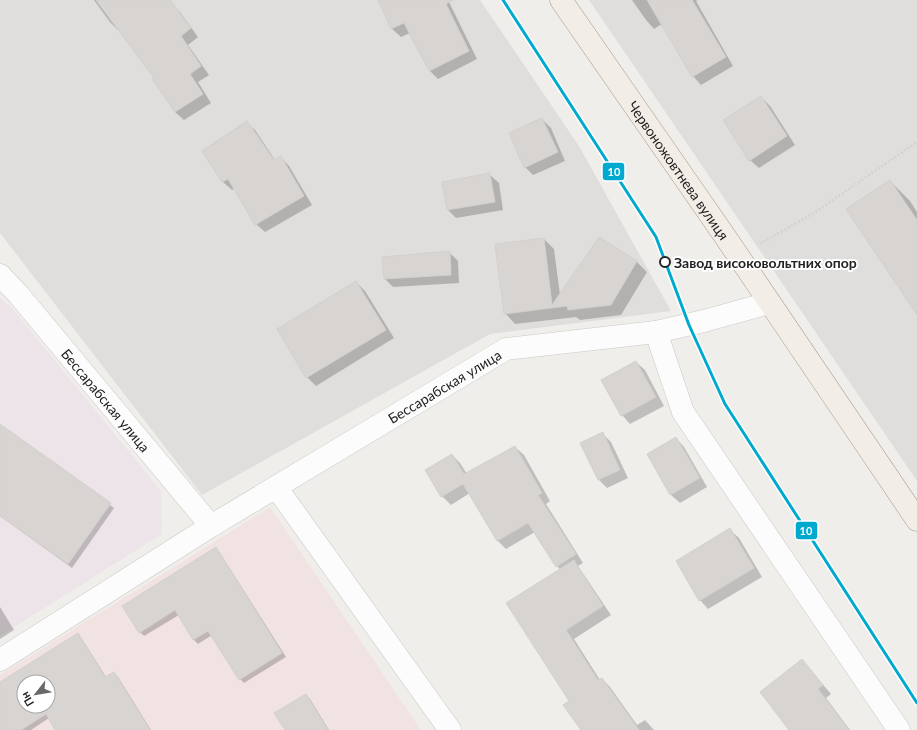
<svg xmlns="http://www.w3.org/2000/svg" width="917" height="730" viewBox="0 0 917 730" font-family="Lato,sans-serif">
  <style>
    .residential { fill: #dfdedc }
    .commercial { fill: #f1e3e1; fill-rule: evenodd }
    .industrial { fill: #ede4e9 }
    .shadow { fill: #0003; fill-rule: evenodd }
    .building { fill: #d7d4d2; stroke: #d3d0cc; fill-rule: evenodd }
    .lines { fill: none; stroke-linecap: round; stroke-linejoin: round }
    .minor-casing { stroke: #c9c8c7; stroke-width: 23 }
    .major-casing { stroke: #a79c86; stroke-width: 23 }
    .path { stroke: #dccecd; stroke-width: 2.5; stroke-dasharray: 2 2; stroke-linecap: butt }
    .minor { stroke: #fdfcfc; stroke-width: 22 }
    .major { stroke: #f3ede7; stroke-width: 22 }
    .tram-1-casing { stroke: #fff; stroke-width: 6 }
    .tram-1 { stroke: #00a9ce; stroke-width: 3 }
    .stop-dot { fill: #fff; stroke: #222; stroke-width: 2 }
    .labels { text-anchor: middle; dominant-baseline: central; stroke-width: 4; stroke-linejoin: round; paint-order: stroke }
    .street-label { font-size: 14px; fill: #222; stroke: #fff }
    .stop-label { font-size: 14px; font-weight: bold; fill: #222; stroke: #fff; text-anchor: start }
    .line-badge { stroke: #fff; stroke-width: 1.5 }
    .badge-label { font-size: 11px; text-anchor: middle; font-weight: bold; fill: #fff }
  </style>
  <rect width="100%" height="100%" fill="#f0eeeb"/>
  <g class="residential">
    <path d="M0,0H480L579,146L671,311L490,334L202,495L0,233Z"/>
    <path d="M589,0H917V481Z"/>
  </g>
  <path class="commercial" d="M270,507L421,730H0V675ZM24,682H48V706H24Z"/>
  <path class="industrial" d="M0,298L13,309L161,491L162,534L0,636Z"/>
  <g class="shadow">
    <path d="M94,0H147L171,4L180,12L198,37L188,45L209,75L198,82L211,103L184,120L175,112L154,79L155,78L120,30L119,31L110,22Z"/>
    <path d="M379,0H448L477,59L438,79L430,71L410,33L401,37L392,29Z"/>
    <path d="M632,0H698L696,1L733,66L701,85L693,76L662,24L654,29L646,20Z"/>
    <path d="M761,97L770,106L795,145L759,168L750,160Z"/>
    <path d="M542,119L551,128L565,161L533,175L525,167Z"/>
    <path d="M246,122L255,130L275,160L281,157L289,166L312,205L265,232L256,224L235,188L232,190L223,182L203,152Z"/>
    <path d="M490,175L499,183L503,210L456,218L448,210Z"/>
    <path d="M890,181L910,201L917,212V313Z"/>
    <path d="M544,239L554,249L560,295L637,262L647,272L621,315L580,320L576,317L515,324L505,313Z"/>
    <path d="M449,252L458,261L459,283L393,287L385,279Z"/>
    <path d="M356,282L365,291L394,338L316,386L307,377Z"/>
    <path d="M636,362L645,370L664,406L630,424L622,415Z"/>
    <path d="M0,425L114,508L72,568L0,516Z"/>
    <path d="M603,434L611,442L628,478L607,488L599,480L582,444Z"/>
    <path d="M676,438L684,447L707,487L680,503L671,495L648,454Z"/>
    <path d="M515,447L524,455L550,501L546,504L583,563L578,566L611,615L574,639L600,680L602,679L610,687L637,725L645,720L654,730H582L570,701L560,570L535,532L506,549L498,541L470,493L451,505L442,496L452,455L460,463L467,474Z"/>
    <path d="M730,530L739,538L762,577L708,609L700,600Z"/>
    <path d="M216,549L220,553L286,657L244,683L240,679L212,635L198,644L194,640L179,615L144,636L140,632L124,606Z"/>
    <path d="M0,607L14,630L0,639Z"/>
    <path d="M78,635L82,639L106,677L114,673L118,677L151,730H57L49,718L31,730H0V684ZM24,682H48V706H24Z"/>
    <path d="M802,660L831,694L826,698L850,730H790Z"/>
    <path d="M306,695L310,699L329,730H286Z"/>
  </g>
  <g class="building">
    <path d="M96,0H170L191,28L181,36L201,66L190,74L203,94L175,112L152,79L154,78Z"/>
    <path d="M378,0H453L446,4L469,51L429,71L404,23L391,29Z"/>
    <path d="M647,0H692L726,57L692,77Z"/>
    <path d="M761,96L787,136L749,161L723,120Z"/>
    <path d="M542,118L558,152L524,168L509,133Z"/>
    <path d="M247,121L274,160L281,156L304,196L255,225L228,179L222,182L202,151Z"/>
    <path d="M490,173L495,202L447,210L442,182Z"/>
    <path d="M890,180L917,220V315L846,209Z"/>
    <path d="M599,237L637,261L611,305L568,310L567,306L504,314L495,244L544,238L552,305Z"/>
    <path d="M450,251L451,275L384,279L382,257Z"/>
    <path d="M356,281L386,330L306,378L277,329Z"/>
    <path d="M636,361L656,397L621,416L601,380Z"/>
    <path d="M0,424L111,503L68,564L0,516Z"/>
    <path d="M603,432L620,470L598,480L580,443Z"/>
    <path d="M676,437L700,478L670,495L647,454Z"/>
    <path d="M515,446L542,493L538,495L576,554L556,567L528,523L497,541L463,484L441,497L425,470L452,454L464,474Z"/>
    <path d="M730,528L754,568L699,601L676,561Z"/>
    <path d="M216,547L282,653L239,680L208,631L193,640L175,610L139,633L122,606Z"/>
    <path d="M574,560L603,606L566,630L598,680L602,678L639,730H581L563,705L569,701L506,603Z"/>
    <path d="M78,633L105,677L114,672L150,730H55L46,714L21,730H0V682ZM24,682H48V706H24Z"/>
    <path d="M802,659L823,685L818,689L849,730H789L760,692Z"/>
    <path d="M306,694L328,730H285L274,713Z"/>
  </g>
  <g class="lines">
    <g class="minor-casing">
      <g id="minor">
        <path id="s1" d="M0,275L18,294L211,526"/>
        <path d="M656,332L683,412L899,730"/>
        <path d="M276,487L450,730"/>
        <path id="s2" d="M0,660L211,526L506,349L656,332L704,321L769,303"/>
      </g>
    </g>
    <g class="major-casing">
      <g id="major">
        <path id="s3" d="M561,0L724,235L917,520"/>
      </g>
    </g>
    <path class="path" d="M760,244L814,213L917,142"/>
    <use href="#minor" class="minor"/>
    <use href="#major" class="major"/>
    <g class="tram-1-casing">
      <path id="tram-1" d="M503,0L656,237L689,325L725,404L917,703"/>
    </g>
    <use href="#tram-1" class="tram-1"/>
  </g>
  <circle class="stop-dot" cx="665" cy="262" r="5"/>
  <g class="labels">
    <g class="street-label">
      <text stroke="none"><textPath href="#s3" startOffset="207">Червоножовтнева вулиця</textPath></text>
      <text stroke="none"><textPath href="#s2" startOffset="522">Бессарабская улица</textPath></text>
      <text stroke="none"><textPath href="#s1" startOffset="164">Бессарабская улица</textPath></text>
    </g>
    <g class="stop-label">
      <text x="674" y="262">Завод високовольтних опор</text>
    </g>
  </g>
  <g class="line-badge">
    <rect x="602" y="162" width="23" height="19" rx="4" fill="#00a9ce"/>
    <rect x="795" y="521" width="23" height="19" rx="4" fill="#00a9ce"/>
  </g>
  <g class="badge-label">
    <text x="614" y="176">10</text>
    <text x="806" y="535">10</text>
  </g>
  <g transform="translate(36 694) rotate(239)"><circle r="19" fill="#ffffff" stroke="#a7a7a7"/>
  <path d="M0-3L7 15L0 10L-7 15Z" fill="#6a6968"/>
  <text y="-6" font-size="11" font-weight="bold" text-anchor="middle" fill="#222222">Пн</text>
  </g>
</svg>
